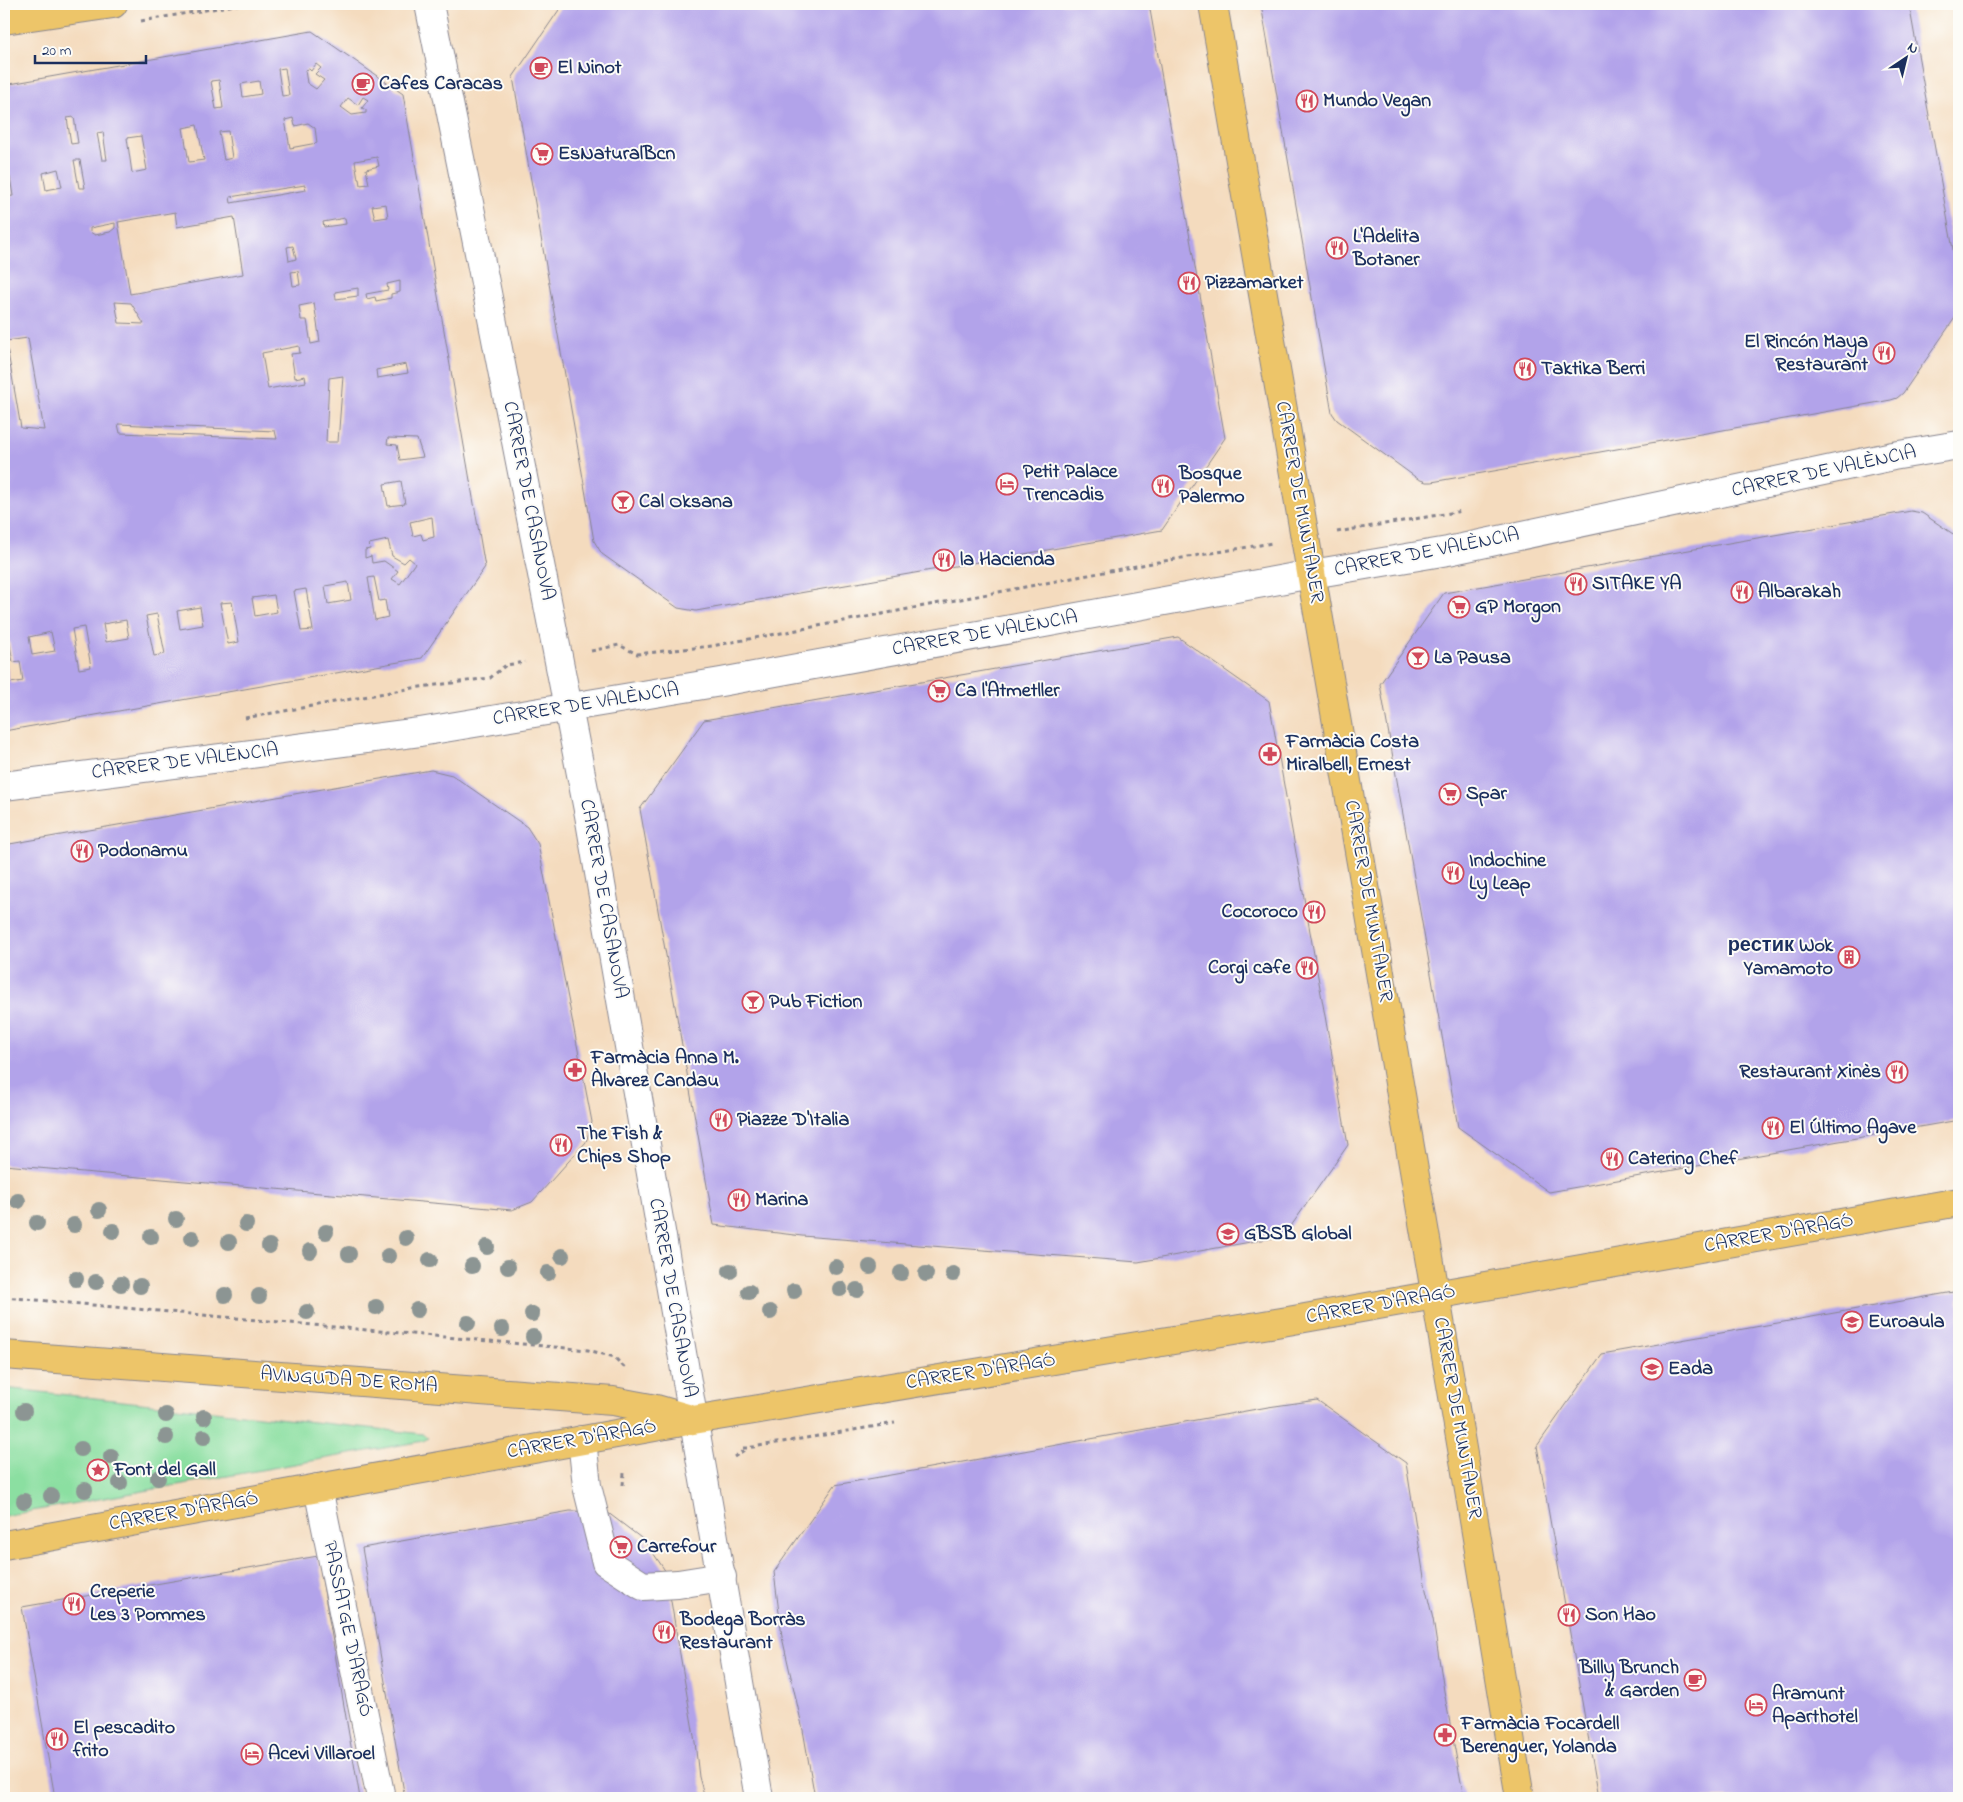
<svg xmlns="http://www.w3.org/2000/svg" width="1963" height="1802" viewBox="0 0 1963 1802" font-family="'Indie Flower',sans-serif">
  <style>
    .green { fill: #8bdfa1; stroke: #538780 }
    .building { fill: #b2a3ea; fill-rule: evenodd }
    .lines { fill: none; stroke-linecap: round; stroke-linejoin: round }
    .minor-casing { stroke: #88858e; stroke-width: 30 }
    .major-casing { stroke: #88858e; stroke-width: 30 }
    .path { stroke: #88858e; stroke-width: 3; stroke-dasharray: 4 4; stroke-linecap: butt }
    .minor { stroke: #fff; stroke-width: 28 }
    .major { stroke: #edc569; stroke-width: 28 }
    .tree { fill: #8c9593 }
    .labels { text-anchor: middle; dominant-baseline: central; stroke-width: 4; stroke-linejoin: round; paint-order: stroke }
    .poi-label { font-size: 20px; font-weight: bold; fill: #1b2f5e; stroke: #fdfcf7; text-anchor: start }
    .street-label { font-size: 20px; fill: #1b2f5e; stroke: #fdfcf7 }
  </style>
  <rect width="100%" height="100%" fill="#fdfcf7"/>
  <filter id="ink" filterUnits="userSpaceOnUse"><feTurbulence type="fractalNoise" baseFrequency=".02" numOctaves="2"/><feDisplacementMap in="SourceGraphic" scale="10" xChannelSelector="R" yChannelSelector="G"/><feConvolveMatrix kernelMatrix="1 2 1 2 8 2 1 2 1" color-interpolation-filters="sRGB"/></filter>
  <filter id="wash" filterUnits="userSpaceOnUse"><feTurbulence type="fractalNoise" baseFrequency=".0096" numOctaves="4" result="noise"/><feDisplacementMap in="SourceGraphic" scale="20" xChannelSelector="R" yChannelSelector="G"/><feGaussianBlur stdDeviation="1.12" result="paint"/><feColorMatrix in="noise" values="0 0 0 0 0 0 0 0 0 0 0 0 0 0 0 0 0 1.4 0 .05"/><feComposite in="paint" operator="in"/></filter>
  <g filter="url(#wash)">
    <rect width="100%" height="100%" fill="#f4dbbe"/>
    <path class="green" d="M4,1388L423,1434L428,1438L423,1441L4,1516Z"/>
    <g id="blocks">
      <g class="building">
        <path d="M563,4H1149L1225,438L1162,530L696,611L678,608L602,554L594,541L513,77Z"/>
        <path d="M1261,4H1909L1959,283V312L1903,393L1897,398L1891,400L1432,482H1426L1418,479L1337,420L1332,413Z"/>
        <path d="M312,31L403,94L485,567L422,658L4,731V653L10,683L23,681L20,661L13,662L9,640L4,642V197L13,196L10,177L4,178V85ZM316,64L321,68L315,74L324,80L316,89L307,83L305,70L309,69L311,71ZM285,68L289,95L282,96L278,69ZM219,80L223,108L216,109L211,81ZM259,81L261,94L243,97L241,84ZM363,97L368,100L362,108L366,110V113L352,115L341,107L348,98L358,105ZM74,117L78,143L71,144L67,118ZM293,118L295,126L308,123L315,128L317,143L290,148L285,120ZM197,125L204,160L189,162L183,128ZM228,131L232,158L224,160L219,132ZM103,132L107,160H102L97,133ZM141,136L147,170L132,173L127,138ZM377,157L379,166L366,169L369,184L360,185L359,179H358L355,161ZM74,160H80L85,188H79ZM58,169L62,187L46,190L43,173ZM305,185L306,190L231,203L230,197ZM386,204L388,217L375,219L372,206ZM175,212L177,227L234,217L243,274L130,294L118,222ZM345,218L346,224L324,227L323,222ZM115,223V228L110,232L95,235L90,232V228ZM293,246L296,259L289,261L287,247ZM298,271L300,285L293,286L291,272ZM400,281V292L391,294V298L376,301L375,297L367,299L366,294L388,290L387,284ZM358,288V296L336,299L335,292ZM115,302L131,303L144,324L119,323ZM314,303L320,342L311,344L307,320H301L299,306ZM28,338L44,430L21,428L6,341ZM299,346L300,353L291,354L295,378L305,376L306,382L268,389L262,353ZM406,364L408,373L377,378L376,370ZM343,376L338,442H326L329,378ZM118,424L275,431L277,439L120,433ZM388,438L417,439L423,457L400,460L397,445L387,444ZM401,481L405,504L388,506L384,484ZM432,517L434,537L423,540L421,534L413,536L410,522ZM388,540L392,556L404,563L409,558L415,563L400,584L392,579L398,571L384,561L372,563L371,556L365,558V550L370,549L369,544ZM374,577L379,601L385,600L388,617L375,620L368,578ZM348,582L351,600L328,604L325,586ZM306,589L313,630L301,631L294,591ZM274,595L277,612L255,616L252,598ZM232,602L239,642L228,644L220,603ZM200,607L203,625L180,629L177,611ZM157,614L165,654L154,656L146,616ZM126,620L129,638L106,642L103,624ZM84,627L91,667L79,669L72,629ZM51,632L55,651L32,655L29,637Z"/>
        <path d="M1911,511L1922,513L1959,538V1120L1549,1192L1458,1127L1380,684L1444,593Z"/>
        <path d="M1178,637L1269,701L1330,1044L1348,1145L1284,1236L1138,1262L802,1236L714,1225L640,809L704,720Z"/>
        <path d="M431,770L452,775L527,827L538,844L592,1122L586,1142L532,1202L512,1210L4,1165V845Z"/>
        <path d="M1959,1291V1798H1599L1537,1446L1602,1354Z"/>
        <path d="M1317,1400L1406,1463L1426,1590L1433,1619L1444,1691L1464,1798H815L803,1730L782,1637L774,1572L835,1485L1268,1407Z"/>
        <path d="M570,1511L607,1512L645,1541L666,1572L695,1742L699,1777L705,1798H405L362,1548Z"/>
        <path d="M318,1556L360,1798H55L22,1607Z"/>
      </g>
    </g>
  </g>
  <g filter="url(#ink)">
    <use href="#blocks" fill-opacity="0" stroke="#88858e" stroke-width="1"/>
    <g class="lines">
      <g class="minor-casing">
        <g id="minor">
          <path d="M429,4C484,274 537,545 589,815L759,1798"/>
          <path d="M4,786L420,732L721,682L1312,574L1448,551L1893,456L1959,445"/>
          <path d="M582,1440L587,1486L606,1562L643,1586L678,1584L722,1577"/>
          <path d="M318,1488L381,1798"/>
        </g>
      </g>
      <g class="major-casing">
        <g id="major">
          <path d="M1213,4L1465,1466L1520,1798"/>
          <path d="M4,20L113,4"/>
          <path d="M4,1355L613,1401L656,1409L687,1418"/>
          <path d="M4,1545L693,1420L1288,1321L1959,1202"/>
        </g>
      </g>
      <g class="path">
        <path d="M141,21L241,4"/>
        <path d="M1337,532L1462,511"/>
        <path d="M591,651L619,645L637,654L712,646L1152,563L1272,543"/>
        <path d="M245,718L413,688L490,678L506,665L525,662"/>
        <path d="M4,1297L588,1350L614,1357L625,1368"/>
        <path d="M743,1448H747L895,1423"/>
        <path d="M734,1457L747,1448"/>
        <path d="M623,1485L624,1473"/>
      </g>
      <use href="#minor" class="minor"/>
      <use href="#major" class="major"/>
    </g>
    <g class="tree">
      <circle cx="18" cy="1201" r="8"/>
      <circle cx="99" cy="1210" r="8"/>
      <circle cx="176" cy="1219" r="8"/>
      <circle cx="37" cy="1223" r="8"/>
      <circle cx="246" cy="1224" r="8"/>
      <circle cx="74" cy="1225" r="8"/>
      <circle cx="113" cy="1231" r="8"/>
      <circle cx="326" cy="1232" r="8"/>
      <circle cx="151" cy="1237" r="8"/>
      <circle cx="192" cy="1238" r="8"/>
      <circle cx="406" cy="1238" r="8"/>
      <circle cx="229" cy="1242" r="8"/>
      <circle cx="269" cy="1246" r="8"/>
      <circle cx="487" cy="1247" r="8"/>
      <circle cx="310" cy="1251" r="8"/>
      <circle cx="349" cy="1254" r="8"/>
      <circle cx="388" cy="1256" r="8"/>
      <circle cx="562" cy="1256" r="8"/>
      <circle cx="430" cy="1260" r="8"/>
      <circle cx="472" cy="1266" r="8"/>
      <circle cx="508" cy="1267" r="8"/>
      <circle cx="836" cy="1267" r="8"/>
      <circle cx="870" cy="1267" r="8"/>
      <circle cx="730" cy="1271" r="8"/>
      <circle cx="548" cy="1273" r="8"/>
      <circle cx="901" cy="1273" r="8"/>
      <circle cx="926" cy="1274" r="8"/>
      <circle cx="953" cy="1274" r="8"/>
      <circle cx="76" cy="1279" r="8"/>
      <circle cx="96" cy="1282" r="8"/>
      <circle cx="121" cy="1284" r="8"/>
      <circle cx="140" cy="1286" r="8"/>
      <circle cx="840" cy="1289" r="8"/>
      <circle cx="857" cy="1290" r="8"/>
      <circle cx="794" cy="1291" r="8"/>
      <circle cx="749" cy="1292" r="8"/>
      <circle cx="225" cy="1295" r="8"/>
      <circle cx="259" cy="1296" r="8"/>
      <circle cx="376" cy="1307" r="8"/>
      <circle cx="417" cy="1310" r="8"/>
      <circle cx="307" cy="1312" r="8"/>
      <circle cx="770" cy="1312" r="8"/>
      <circle cx="532" cy="1314" r="8"/>
      <circle cx="468" cy="1323" r="8"/>
      <circle cx="502" cy="1329" r="8"/>
      <circle cx="533" cy="1337" r="8"/>
      <circle cx="24" cy="1411" r="8"/>
      <circle cx="166" cy="1415" r="8"/>
      <circle cx="204" cy="1417" r="8"/>
      <circle cx="166" cy="1437" r="8"/>
      <circle cx="204" cy="1437" r="8"/>
      <circle cx="81" cy="1449" r="8"/>
      <circle cx="111" cy="1457" r="8"/>
      <circle cx="158" cy="1478" r="8"/>
      <circle cx="120" cy="1483" r="8"/>
      <circle cx="85" cy="1490" r="8"/>
      <circle cx="51" cy="1496" r="8"/>
      <circle cx="24" cy="1501" r="8"/>
    </g>
  </g>
  <defs>
    <g id="cafe-ring" transform="scale(1.125)"><circle r="9.5" fill="#fdfcf7" stroke="#d1495b" stroke-width="1.5"/><path d="M-5.5-4.5H6V0H3Q3 3.5 0 3.5H-2.5Q-5.5 3.5-5.5 0ZM3-3.2v2h1.7v-2ZM-6 4.5H4V6H-6Z" fill="#d1495b"/></g>
    <g id="restaurant-ring" transform="scale(1.125)"><circle r="9.5" fill="#fdfcf7" stroke="#d1495b" stroke-width="1.5"/><path d="M-5-6h1v4h1v-4h1v4h1v-4h1v5L-1.5 .5V6h-2V.5L-5-1ZM5-6V6H3V1.5H1.5Q1.5-4 5-6Z" fill="#d1495b"/></g>
    <g id="supermarket-ring" transform="scale(1.125)"><circle r="9.5" fill="#fdfcf7" stroke="#d1495b" stroke-width="1.5"/><path d="M-6-5.5h2.5l.6 2H6L4.5 2H-2.5L-4.4-4H-6ZM-1.5 3.2a1.3 1.3 0 1 0 .1 0ZM3 3.2a1.3 1.3 0 1 0 .1 0Z" fill="#d1495b"/></g>
    <g id="hotel-ring" transform="scale(1.125)"><circle r="9.5" fill="#fdfcf7" stroke="#d1495b" stroke-width="1.5"/><path d="M-6-4.5h1.5V1H6V5H4.5V3h-9V5H-6ZM-4 0a1.8 1.8 0 1 1 3.6 0ZM.5 0V-2.5h3Q6-2.5 6 0Z" fill="#d1495b"/></g>
    <g id="bar-ring" transform="scale(1.125)"><circle r="9.5" fill="#fdfcf7" stroke="#d1495b" stroke-width="1.5"/><path d="M-6-5H6L.8 .8V4.5H3.5V6h-7V4.5H-.8V.8Z" fill="#d1495b"/></g>
    <g id="pharmacy-ring" transform="scale(1.125)"><circle r="9.5" fill="#fdfcf7" stroke="#d1495b" stroke-width="1.5"/><path d="M-2-6h4v4h4v4h-4v4h-4v-4h-4v-4h4Z" fill="#d1495b"/></g>
    <g id="building-ring" transform="scale(1.125)"><circle r="9.5" fill="#fdfcf7" stroke="#d1495b" stroke-width="1.5"/><path d="M-4-6H4V6H1V3H-1V6H-4ZM-2.5-4.3h1.7v1.8h-1.7ZM.8-4.3h1.7v1.8H.8ZM-2.5-1h1.7V.8h-1.7ZM.8-1h1.7V.8H.8Z" fill="#d1495b"/></g>
    <g id="university-ring" transform="scale(1.125)"><circle r="9.5" fill="#fdfcf7" stroke="#d1495b" stroke-width="1.5"/><path d="M0-5L7-2L0 1L-7-2ZM-4 1L0 2.5L4 1V4Q0 6-4 4Z" fill="#d1495b"/></g>
    <g id="sight-ring" transform="scale(1.125)"><circle r="9.5" fill="#fdfcf7" stroke="#d1495b" stroke-width="1.5"/><path d="M0-6L1.8-2.2L6-1.7L2.9 1.2L3.7 5.4L0 3.3L-3.7 5.4L-2.9 1.2L-6-1.7L-1.8-2.2Z" fill="#d1495b"/></g>
  </defs>
  <g fill-rule="evenodd">
    <use href="#cafe-ring" x="541" y="68"/>
    <use href="#cafe-ring" x="363" y="84"/>
    <use href="#restaurant-ring" x="1307" y="101"/>
    <use href="#supermarket-ring" x="542" y="154"/>
    <use href="#restaurant-ring" x="1337" y="248"/>
    <use href="#restaurant-ring" x="1189" y="283"/>
    <use href="#restaurant-ring" x="1884" y="353"/>
    <use href="#restaurant-ring" x="1525" y="369"/>
    <use href="#hotel-ring" x="1007" y="484"/>
    <use href="#restaurant-ring" x="1163" y="486"/>
    <use href="#bar-ring" x="623" y="502"/>
    <use href="#restaurant-ring" x="944" y="560"/>
    <use href="#restaurant-ring" x="1576" y="584"/>
    <use href="#restaurant-ring" x="1742" y="592"/>
    <use href="#supermarket-ring" x="1459" y="607"/>
    <use href="#bar-ring" x="1418" y="658"/>
    <use href="#supermarket-ring" x="939" y="691"/>
    <use href="#pharmacy-ring" x="1270" y="754"/>
    <use href="#supermarket-ring" x="1450" y="794"/>
    <use href="#restaurant-ring" x="82" y="851"/>
    <use href="#restaurant-ring" x="1453" y="873"/>
    <use href="#restaurant-ring" x="1314" y="912"/>
    <use href="#building-ring" x="1849" y="957"/>
    <use href="#restaurant-ring" x="1307" y="968"/>
    <use href="#bar-ring" x="753" y="1002"/>
    <use href="#pharmacy-ring" x="575" y="1070"/>
    <use href="#restaurant-ring" x="1897" y="1072"/>
    <use href="#restaurant-ring" x="721" y="1120"/>
    <use href="#restaurant-ring" x="1773" y="1128"/>
    <use href="#restaurant-ring" x="561" y="1145"/>
    <use href="#restaurant-ring" x="1612" y="1159"/>
    <use href="#restaurant-ring" x="739" y="1200"/>
    <use href="#university-ring" x="1228" y="1234"/>
    <use href="#university-ring" x="1852" y="1322"/>
    <use href="#university-ring" x="1652" y="1369"/>
    <use href="#sight-ring" x="98" y="1470"/>
    <use href="#supermarket-ring" x="621" y="1547"/>
    <use href="#restaurant-ring" x="74" y="1604"/>
    <use href="#restaurant-ring" x="1569" y="1615"/>
    <use href="#restaurant-ring" x="664" y="1632"/>
    <use href="#cafe-ring" x="1695" y="1680"/>
    <use href="#hotel-ring" x="1756" y="1705"/>
    <use href="#pharmacy-ring" x="1445" y="1735"/>
    <use href="#restaurant-ring" x="57" y="1739"/>
    <use href="#hotel-ring" x="252" y="1754"/>
  </g>
  <g class="labels">
    <g class="poi-label">
      <text x="557" y="68">El Ninot</text>
      <text x="379" y="84">Cafes Caracas</text>
      <text x="1323" y="101">Mundo Vegan</text>
      <text x="558" y="154">EsNaturalBcn</text>
      <text x="1353" y="237">L'Adelita<tspan x="1353" dy="23">Botaner</tspan></text>
      <text x="1205" y="283">Pizzamarket</text>
      <text x="1868" y="342" text-anchor="end">El Rincón Maya<tspan x="1868" dy="23">Restaurant</tspan></text>
      <text x="1541" y="369">Taktika Berri</text>
      <text x="1023" y="472">Petit Palace<tspan x="1023" dy="23">Trencadis</tspan></text>
      <text x="1179" y="474">Bosque<tspan x="1179" dy="23">Palermo</tspan></text>
      <text x="639" y="502">Cal Oksana</text>
      <text x="960" y="560">la Hacienda</text>
      <text x="1592" y="584">SITAKE YA</text>
      <text x="1758" y="592">Albarakah</text>
      <text x="1475" y="607">GP Morgon</text>
      <text x="1434" y="658">La Pausa</text>
      <text x="955" y="691">Ca l'Atmetller</text>
      <text x="1286" y="742">Farmàcia Costa<tspan x="1286" dy="23">Miralbell, Ernest</tspan></text>
      <text x="1466" y="794">Spar</text>
      <text x="98" y="851">Podonamu</text>
      <text x="1469" y="861">Indochine<tspan x="1469" dy="23">Ly Leap</tspan></text>
      <text x="1298" y="912" text-anchor="end">Cocoroco</text>
      <text x="1833" y="946" text-anchor="end">рестик Wok<tspan x="1833" dy="23">Yamamoto</tspan></text>
      <text x="1291" y="968" text-anchor="end">Corgi cafe</text>
      <text x="769" y="1002">Pub Fiction</text>
      <text x="591" y="1058">Farmàcia Anna M.<tspan x="591" dy="23">Àlvarez Candau</tspan></text>
      <text x="1881" y="1072" text-anchor="end">Restaurant Xinès</text>
      <text x="737" y="1120">Piazze D'Italia</text>
      <text x="1789" y="1128">El Último Agave</text>
      <text x="577" y="1134">The Fish &amp;<tspan x="577" dy="23">Chips Shop</tspan></text>
      <text x="1628" y="1159">Catering Chef</text>
      <text x="755" y="1200">Marina</text>
      <text x="1244" y="1234">GBSB Global</text>
      <text x="1868" y="1322">Euroaula</text>
      <text x="1668" y="1369">Eada</text>
      <text x="114" y="1470">Font del Gall</text>
      <text x="637" y="1547">Carrefour</text>
      <text x="90" y="1592">Creperie<tspan x="90" dy="23">Les 3 Pommes</tspan></text>
      <text x="1585" y="1615">Son Hao</text>
      <text x="680" y="1620">Bodega Borràs<tspan x="680" dy="23">Restaurant</tspan></text>
      <text x="1679" y="1668" text-anchor="end">Billy Brunch<tspan x="1679" dy="23">&amp; Garden</tspan></text>
      <text x="1772" y="1694">Aramunt<tspan x="1772" dy="23">Aparthotel</tspan></text>
      <text x="1461" y="1724">Farmàcia Focardell<tspan x="1461" dy="23">Berenguer, Yolanda</tspan></text>
      <text x="73" y="1728">El pescadito<tspan x="73" dy="23">frito</tspan></text>
      <text x="268" y="1754">Acevi Villaroel</text>
    </g>
    <g class="street-label">
      <text transform="translate(1824 472) rotate(-12)">CARRER DE VALÈNCIA</text>
      <text transform="translate(528 501) rotate(79)">CARRER DE CASANOVA</text>
      <text transform="translate(1299 502) rotate(80)">CARRER DE MUNTANER</text>
      <text transform="translate(1427 553) rotate(-11)">CARRER DE VALÈNCIA</text>
      <text transform="translate(985 634) rotate(-10)">CARRER DE VALÈNCIA</text>
      <text transform="translate(586 705) rotate(-9)">CARRER DE VALÈNCIA</text>
      <text transform="translate(185 762) rotate(-7)">CARRER DE VALÈNCIA</text>
      <text transform="translate(603 899) rotate(80)">CARRER DE CASANOVA</text>
      <text transform="translate(1368 901) rotate(80)">CARRER DE MUNTANER</text>
      <text transform="translate(1779 1234) rotate(-10)">CARRER D'ARAGÓ</text>
      <text transform="translate(672 1298) rotate(80)">CARRER DE CASANOVA</text>
      <text transform="translate(1381 1305) rotate(-10)">CARRER D'ARAGÓ</text>
      <text transform="translate(981 1372) rotate(-9)">CARRER D'ARAGÓ</text>
      <text transform="translate(349 1381) rotate(4)">AVINGUDA DE ROMA</text>
      <text transform="translate(1457 1418) rotate(80)">CARRER DE MUNTANER</text>
      <text transform="translate(582 1440) rotate(-10)">CARRER D'ARAGÓ</text>
      <text transform="translate(184 1512) rotate(-10)">CARRER D'ARAGÓ</text>
      <text transform="translate(347 1629) rotate(78)">PASSATGE D'ARAGÓ</text>
    </g>
  </g>
  <rect width="1963" height="1802" fill="none" stroke="#fdfcf7" stroke-width="20"/>
  <g transform="translate(1906 58) rotate(35)" stroke="#fdfcf7" stroke-width="4" paint-order="stroke">
  <path d="M0-4L9 19L0 12L-9 19Z" fill="#1b2f5e"/>
  <text y="-8" font-size="14" font-weight="bold" text-anchor="middle" fill="#1b2f5e">N</text>
  </g>
  <path d="M35 55v8h111v-8" fill="none" stroke="#1b2f5e" stroke-width="2.5"/>
  <text x="42" y="55" font-size="15" fill="#1b2f5e" stroke="#fdfcf7" stroke-width="4" paint-order="stroke">20 m</text>
</svg>
